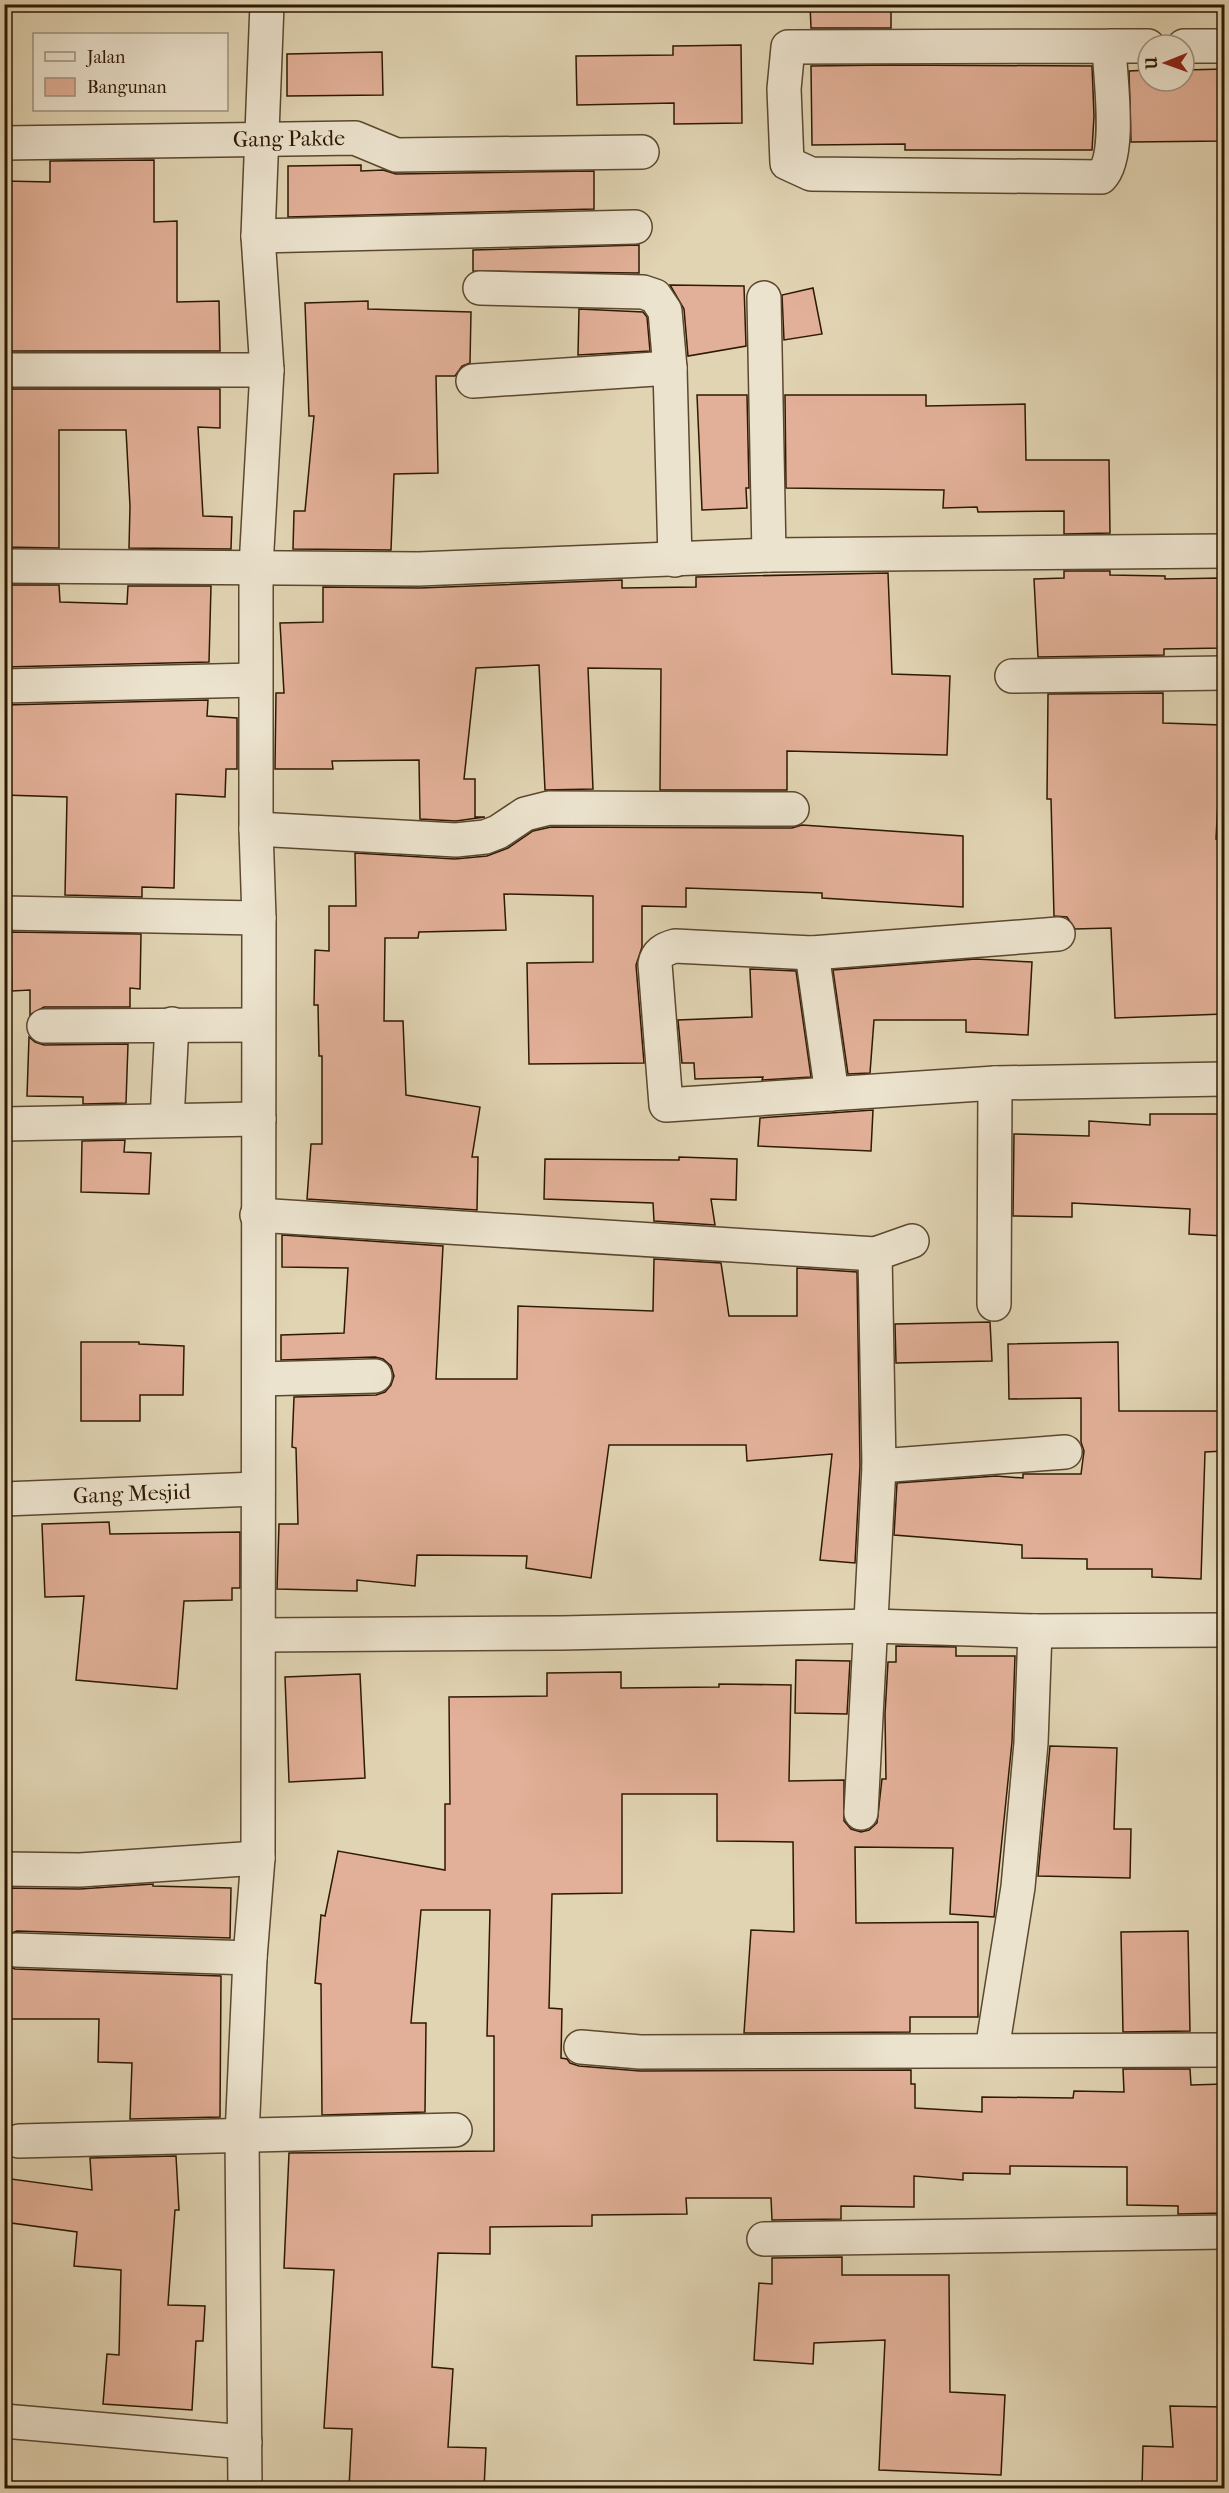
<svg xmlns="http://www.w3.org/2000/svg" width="1229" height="2493" viewBox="0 0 1229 2493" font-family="'IM FELL French Canon',serif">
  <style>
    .green { fill: #b6bc8a; stroke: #726a46; stroke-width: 1.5 }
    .building { fill: #e2b098; stroke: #2e1903; stroke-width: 1.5 }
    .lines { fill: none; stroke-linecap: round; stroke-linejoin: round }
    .minor-casing { stroke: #5b482f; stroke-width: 36 }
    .minor { stroke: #ece3ce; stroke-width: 33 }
    .labels { text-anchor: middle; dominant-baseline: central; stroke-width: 5; stroke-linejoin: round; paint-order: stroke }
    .street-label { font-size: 22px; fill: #2e1903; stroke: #ece3ce }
  </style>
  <rect width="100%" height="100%" fill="#e1d4b3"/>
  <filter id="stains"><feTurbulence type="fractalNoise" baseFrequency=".00333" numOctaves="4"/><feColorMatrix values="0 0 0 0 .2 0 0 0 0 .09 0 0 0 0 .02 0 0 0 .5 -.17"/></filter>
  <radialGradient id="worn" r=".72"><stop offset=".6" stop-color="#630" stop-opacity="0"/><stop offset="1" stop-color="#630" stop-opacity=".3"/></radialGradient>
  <path class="green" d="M1220,147L1224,148V280H1221Z"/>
  <g class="building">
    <path d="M810,4H891V28H811Z"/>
    <path d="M741,45L742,123L674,124V103L577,105L576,56L673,55V46Z"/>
    <path d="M382,52L383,95L287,96V54Z"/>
    <path d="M890,65L1092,66L1094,116L1092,150H905V144L812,145L811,66Z"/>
    <path d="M1224,69V141L1131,142L1129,71L1148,70V81H1184V70Z"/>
    <path d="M154,160V222L177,221V302L219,301L220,351H4V181L50,182V161Z"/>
    <path d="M361,165V171L383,170L396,174L594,171V209L288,217V166Z"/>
    <path d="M639,245V273L473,271V250Z"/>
    <path d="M670,285L744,286L746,346L688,356L684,309Z"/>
    <path d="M813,288L822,334L784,340L782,295Z"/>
    <path d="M368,301V309L471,312L470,363L462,366L455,376H436L438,473L394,474L391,550L293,549L294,511H305L314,416H309L305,303Z"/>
    <path d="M579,309L643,312L647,317L650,351L578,355Z"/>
    <path d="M4,389H220V428L198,427L203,516L232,517L231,549L129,548L130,506L126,430H59V548L4,547Z"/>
    <path d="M697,395H747L749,488H746L747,508L702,510Z"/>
    <path d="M785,395H926V406L1025,404L1026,460H1109L1110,533L1064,534V511L978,512L977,507L943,508L944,490L786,488Z"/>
    <path d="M1064,571H1110V575L1165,576V579L1221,578L1222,648L1164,649V655L1038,657L1034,579L1064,578Z"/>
    <path d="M888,573L892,674L950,676L947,755L787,751V790H660L661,669L588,668L593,789L545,790L539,665L476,668L464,779H475V817H485L456,821L420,819L419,760L332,761L333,769H275L276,693H284L280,623L323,622V587L420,588L622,580V588L696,587V577Z"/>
    <path d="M4,585H59L60,602L127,604L128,586H211L209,662L4,667Z"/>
    <path d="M1163,693V723L1222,725L1216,839H1224V1014L1115,1018L1111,928L1075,929L1067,917L1054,916L1051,799H1047L1048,694Z"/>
    <path d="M208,700L207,716L237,718V769H226L225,797L176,794L174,888L142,887V897L65,895L67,797L4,795V705Z"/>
    <path d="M802,825L963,836V907L822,898V893L686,888V907L642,906V947L636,965L644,1063L529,1064L527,963L593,962V896L504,894L506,930L419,932L418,938H385L384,1021H403L406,1095L480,1107L472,1157H478L477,1210L307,1199L311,1144H322V1056H319L318,1005H314L315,950L329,951V906H356L355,853L455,859L487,856L508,848L533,831L551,827L792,828Z"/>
    <path d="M11,932L141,934L140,989L130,988V1007H44L30,1015V990L12,991Z"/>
    <path d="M976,959L1032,962L1028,1035L966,1032V1020H874L870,1073L848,1074L833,970Z"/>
    <path d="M750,969L796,971L811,1077L762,1080L763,1077L695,1079L694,1063H682L678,1020L752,1017Z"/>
    <path d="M29,1037L35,1042L44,1045L128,1044L126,1103L83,1104V1097L27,1096Z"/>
    <path d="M873,1110L871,1151L758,1146L760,1118Z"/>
    <path d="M1150,1114H1224V1236L1189,1234L1190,1209L1072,1203V1217L1013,1216L1014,1134L1089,1136V1121L1150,1125Z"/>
    <path d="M125,1140L124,1152L151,1153L149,1194L81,1192L82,1141Z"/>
    <path d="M679,1157L737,1159L736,1200L711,1199L715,1225L654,1221L653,1203L544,1199L545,1159L679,1160Z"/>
    <path d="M282,1235L443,1246L436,1379H517L518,1306L653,1311L654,1259L721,1263L729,1316H797V1268L857,1272L860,1466L855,1563L820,1560L832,1454L747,1461L746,1445H609L591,1578L526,1568L527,1556L417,1555L415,1586L357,1580V1591L277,1589L279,1524H298L296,1448L292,1447L294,1397L376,1395L385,1392L391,1385L394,1376L391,1366L383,1359L375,1357L281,1360V1335L344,1333L348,1268L282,1267Z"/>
    <path d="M990,1322L992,1361L896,1363L895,1324Z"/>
    <path d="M81,1342H139V1344L184,1346L183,1395H140V1421H81Z"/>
    <path d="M1118,1342L1119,1411H1224V1451L1205,1452L1201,1579L1152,1577V1569H1087V1559L1022,1558V1545L894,1535L897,1483L996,1476L1023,1478V1474H1081L1084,1451L1081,1442V1398L1009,1399L1008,1344Z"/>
    <path d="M109,1522L110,1534L240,1532V1588H232V1600L184,1601L177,1689L76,1680L84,1596L45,1597L42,1524Z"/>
    <path d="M896,1646L956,1647V1656H1015L1012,1742L994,1917L950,1914L953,1848L855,1847L856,1923L978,1922V2017H910V2032L744,2033L751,1930L794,1932L793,1842L717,1841V1794H622V1893L552,1894L549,2008L562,2009L561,2058L567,2059L570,2063L579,2066L640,2071L911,2070V2084H915V2108L982,2112V2097L1073,2098L1074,2091L1124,2092L1123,2069H1190L1191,2085L1224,2084V2213L1178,2214V2206L1127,2205V2167L1010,2166V2174L963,2173V2180L914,2176V2207L841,2206V2219L772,2220L771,2198H686L687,2214L592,2215V2226L490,2227V2254L438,2253L432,2367L453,2369L448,2447L486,2448L484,2488H349L352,2429L324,2428L334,2270L284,2268L289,2153L494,2151V2036H487L490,1910H421L411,2023H426L425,2112L322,2115L321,1984L315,1983L321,1915L325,1916L338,1851L445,1870V1804H450L449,1697L547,1696V1673L621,1672V1688L719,1687V1684L791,1685L789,1781L844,1780V1821L851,1829L861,1832L869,1830L877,1823L882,1779H886L885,1714L888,1662H896Z"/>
    <path d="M796,1660L850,1661L847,1714L795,1713Z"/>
    <path d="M360,1674L365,1778L289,1782L285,1677Z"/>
    <path d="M1050,1746L1117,1748L1114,1829H1131L1130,1878L1038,1876Z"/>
    <path d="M153,1884V1886L231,1888L230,1938L17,1931L4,1936V1888L80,1889Z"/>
    <path d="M1188,1931L1190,2031L1123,2032L1121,1932Z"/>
    <path d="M4,1964L15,1969L221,1976L220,2117L130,2119L132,2063L98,2062L99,2019H4Z"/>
    <path d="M176,2156L179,2210H175L168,2305L205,2306L203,2341H196L192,2410L103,2404L107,2354L119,2355L121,2270L74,2266L77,2232L4,2222V2178L92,2190L90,2158Z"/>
    <path d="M842,2257V2275H949L950,2392L1005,2395L1001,2475L879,2470L885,2340L814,2343L813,2364L754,2360L759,2283L772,2284V2258Z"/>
    <path d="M1170,2406L1224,2407V2488H1142L1143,2446L1173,2447Z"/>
  </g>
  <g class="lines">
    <g class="minor-casing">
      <g id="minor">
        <path d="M1109,46C1110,77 1122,156 1101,177L811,174L787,163L784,89L788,47L1109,46H1148"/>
        <path d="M1184,46H1224"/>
        <path id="s1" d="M4,143L355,138L396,155L642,152"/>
        <path d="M258,236L635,227"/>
        <path d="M480,288L643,292L655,296L665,311L670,368"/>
        <path d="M764,298L769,555"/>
        <path d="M4,370H267"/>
        <path d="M473,381L670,368L675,560"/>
        <path d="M4,566L419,569L769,555L1224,551"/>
        <path d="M1012,676L1224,673"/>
        <path d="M4,686L255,680"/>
        <path d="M256,829L456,840L485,837L498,832L525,814L549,808L792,809"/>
        <path d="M4,913L259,918"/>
        <path d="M1058,934L812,953L675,946C664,949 657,953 655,964L666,1105L995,1083L1224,1079"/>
        <path d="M812,953L832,1094"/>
        <path d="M44,1026L258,1025"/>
        <path d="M167,1120L172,1024"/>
        <path d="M4,1124L259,1119"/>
        <path d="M257,1215L875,1254L912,1241"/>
        <path d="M994,1304L995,1083"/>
        <path d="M259,1379L375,1376"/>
        <path d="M879,1466L1065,1452"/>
        <path id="s2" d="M4,1499L258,1489"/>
        <path d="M260,1635L562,1633L872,1626L1035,1631L1224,1630"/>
        <path d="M861,1813L879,1466L875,1254"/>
        <path d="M4,1869L80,1870L258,1858"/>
        <path d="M16,1950L250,1958"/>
        <path d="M581,2047L640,2052L1224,2050"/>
        <path d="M992,2050L1018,1887L1031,1743L1035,1631"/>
        <path d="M19,2141L455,2130"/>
        <path d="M764,2239L1224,2232"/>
        <path d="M4,2421L245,2442"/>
        <path d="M245,2488L242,2136L250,1958L258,1858L259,918L256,829V567L267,370L258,236L267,4"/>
      </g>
    </g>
    <use href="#minor" class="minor"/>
  </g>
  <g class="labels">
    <g class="street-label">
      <text stroke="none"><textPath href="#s1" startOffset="285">Gang Pakde</textPath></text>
      <text stroke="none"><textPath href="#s2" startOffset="128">Gang Mesjid</textPath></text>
    </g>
  </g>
  <rect width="1229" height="2493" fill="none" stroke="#e1d4b3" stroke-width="24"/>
  <rect x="6" y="6" width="1217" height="2481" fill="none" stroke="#2e1903" stroke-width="3"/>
  <rect x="12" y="12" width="1205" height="2469" fill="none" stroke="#2e1903" stroke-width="1.5"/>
  <rect x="33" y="33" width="195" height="78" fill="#ece3ce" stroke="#a0927d" stroke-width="1.5"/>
  <rect x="45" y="52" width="30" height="9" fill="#ece3ce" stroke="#a0927d" stroke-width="1.5"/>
  <text x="87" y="63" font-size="18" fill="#2e1903">Jalan</text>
  <rect x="45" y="78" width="30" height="18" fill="#e2b098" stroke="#a0927d" stroke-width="1.5"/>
  <text x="87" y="93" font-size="18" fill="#2e1903">Bangunan</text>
  <g transform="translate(1166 63) rotate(269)"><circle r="28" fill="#ece3ce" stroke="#a0927d" stroke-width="1.5"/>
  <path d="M0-4.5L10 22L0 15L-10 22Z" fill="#8f2418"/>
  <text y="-9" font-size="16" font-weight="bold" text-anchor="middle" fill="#2e1903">U</text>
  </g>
  <rect width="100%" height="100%" filter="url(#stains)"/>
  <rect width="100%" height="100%" fill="url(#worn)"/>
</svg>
